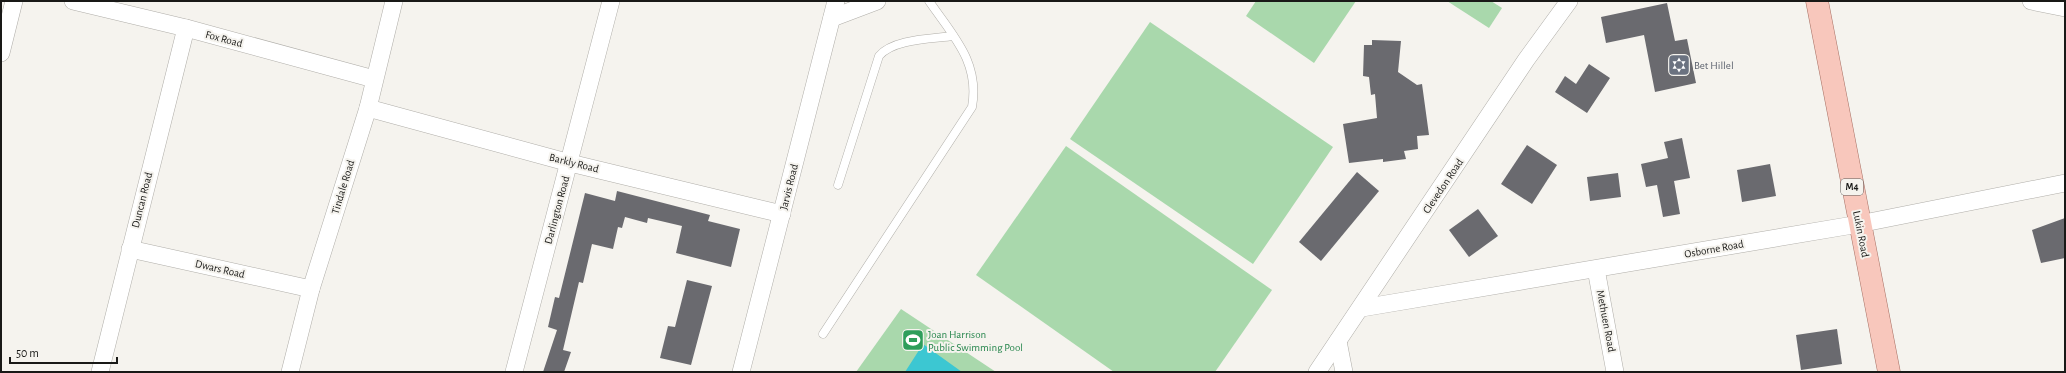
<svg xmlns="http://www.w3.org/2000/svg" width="2066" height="373" viewBox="0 0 2066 373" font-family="'Alegreya Sans',sans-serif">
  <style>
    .green { fill: #a9d8ac }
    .water { fill: #3cc7d2 }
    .building { fill: #6a6a6f }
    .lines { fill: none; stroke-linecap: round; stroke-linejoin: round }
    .lane-casing { stroke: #b0aea9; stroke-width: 9 }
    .street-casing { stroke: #b0aea9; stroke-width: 18 }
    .primary-casing { stroke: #a77165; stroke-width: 23 }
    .lane { stroke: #fff; stroke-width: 8 }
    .street { stroke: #fff; stroke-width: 17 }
    .primary { stroke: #f8c7bc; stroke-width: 22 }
    .labels { text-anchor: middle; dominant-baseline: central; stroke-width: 4; stroke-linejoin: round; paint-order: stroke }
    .shield { fill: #f5f3ee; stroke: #5b5a58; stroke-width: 1 }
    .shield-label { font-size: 10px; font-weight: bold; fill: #191917 }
    .street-label { font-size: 11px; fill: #191917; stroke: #f5f3ee }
    .worship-label { font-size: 11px; fill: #5b616d; stroke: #f5f3ee; text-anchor: start }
    .leisure-label { font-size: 11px; fill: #27864d; stroke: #f5f3ee; text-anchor: start }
  </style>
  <rect width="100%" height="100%" fill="#f5f3ee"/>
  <g class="green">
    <path d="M1256,1H1356L1314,63L1246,16Z"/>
    <path d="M1447,1H1491L1502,8L1489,28Z"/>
    <path d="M1150,22L1333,147L1253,264L1070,139Z"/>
    <path d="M1066,146L1272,290L1215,372H1114L976,275Z"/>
    <path d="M901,309L996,372H856Z"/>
  </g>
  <path class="water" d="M923,344L962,372H905Z"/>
  <g class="building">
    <path d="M1667,3L1675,41L1687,39L1696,83L1655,92L1644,35L1606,43L1601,17Z"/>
    <path d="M1372,40L1401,41L1398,72L1417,85L1422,84L1429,135L1417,136L1418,149L1404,151L1406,159L1383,162V159L1349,163L1343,124L1377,118L1375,94L1371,95L1369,77L1363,76L1364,45H1372Z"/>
    <path d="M1589,64L1610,78L1587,113L1555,92L1565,76L1576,84Z"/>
    <path d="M1682,138L1690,178L1674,181L1680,214L1663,217L1657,185L1646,187L1641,164L1668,158L1664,142Z"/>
    <path d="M1527,145L1557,165L1532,204L1501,184Z"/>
    <path d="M1770,164L1776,196L1742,202L1737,170Z"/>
    <path d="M1357,172L1379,191L1321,261L1299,242Z"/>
    <path d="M1618,173L1621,197L1590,201L1587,177Z"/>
    <path d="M617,191L710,215L708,221L740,229L731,267L676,253L682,226L648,218L647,223L625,217L622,228L618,227L613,249L592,244L583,283L579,282L563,350L571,352L564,372H543L557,330L548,327L555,297L559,298L585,193L615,201Z"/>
    <path d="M1478,209L1498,236L1469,257L1449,230Z"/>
    <path d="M2065,218V258L2041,263L2032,230Z"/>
    <path d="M687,280L712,286L691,365L660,358L668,326L675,327Z"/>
    <path d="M1837,329L1842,364L1801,370L1796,335Z"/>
  </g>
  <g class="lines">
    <g class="lane-casing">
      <g id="lane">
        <path d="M838,185L879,56C893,39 931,39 953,36"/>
        <path d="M823,334L972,107C980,62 953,36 929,1"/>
      </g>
    </g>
    <g class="street-casing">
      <g id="street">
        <path d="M73,1L186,28L374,79"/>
        <path d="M2031,1L2065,8"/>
        <path d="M832,18L877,1"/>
        <path d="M1,53L14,1"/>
        <path d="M368,108L570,163L782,214"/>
        <path d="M130,249L311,289"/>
        <path d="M1596,269L1615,372"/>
        <path d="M1362,308L1859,224L2065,183"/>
        <path d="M1338,341L1344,372"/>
        <path d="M100,372L186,28"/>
        <path d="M290,372L311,289L368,108L394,1"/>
        <path d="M514,372L611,1"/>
        <path d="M741,372L836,1"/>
        <path d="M1317,372L1526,60L1569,1"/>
      </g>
    </g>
    <g class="primary-casing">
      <path id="primary" d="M1817,1L1889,372"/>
    </g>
    <use href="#lane" class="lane"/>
    <use href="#street" class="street"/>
    <use href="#primary" class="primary"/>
  </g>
  <defs>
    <g id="synagogue-square" transform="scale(1.15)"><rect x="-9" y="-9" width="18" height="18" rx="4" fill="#6b7280" stroke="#f5f3ee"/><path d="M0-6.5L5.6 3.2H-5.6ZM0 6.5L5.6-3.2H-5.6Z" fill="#fff"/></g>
    <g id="stadium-square" transform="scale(1.15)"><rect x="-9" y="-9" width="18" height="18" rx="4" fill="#2e9e5b" stroke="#f5f3ee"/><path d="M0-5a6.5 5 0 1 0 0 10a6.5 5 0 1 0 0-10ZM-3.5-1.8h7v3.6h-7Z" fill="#fff"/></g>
  </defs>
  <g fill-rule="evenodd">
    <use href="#synagogue-square" x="1679" y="65"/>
    <use href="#stadium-square" x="913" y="340"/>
  </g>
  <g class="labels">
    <rect class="shield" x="1841" y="179" width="22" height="16" rx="3"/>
    <g class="shield-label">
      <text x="1852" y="187">M4</text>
    </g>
    <g class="street-label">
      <text transform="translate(224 39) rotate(15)">Fox Road</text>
      <text transform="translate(574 163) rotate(14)">Barkly Road</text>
      <text transform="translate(1443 186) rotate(-56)">Clevedon Road</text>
      <text transform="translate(343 187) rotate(-73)">Tindale Road</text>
      <text transform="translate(789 187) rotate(-76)">Jarvis Road</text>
      <text transform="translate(142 200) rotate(-76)">Duncan Road</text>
      <text transform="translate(557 210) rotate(-75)">Darlington Road</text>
      <text transform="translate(1861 234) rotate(79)">Lukin Road</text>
      <text transform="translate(1714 249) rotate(-10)">Osborne Road</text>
      <text transform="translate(220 269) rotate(13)">Dwars Road</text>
      <text transform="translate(1606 321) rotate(79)">Methuen Road</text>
    </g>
    <g class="worship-label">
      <text x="1694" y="65">Bet Hillel</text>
    </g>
    <g class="leisure-label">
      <text x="928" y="334">Joan Harrison<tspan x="928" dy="13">Public Swimming Pool</tspan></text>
    </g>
  </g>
  <rect width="2066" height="373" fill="none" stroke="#191917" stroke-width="4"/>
  <path d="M10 357v6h107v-6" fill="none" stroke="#191917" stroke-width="2"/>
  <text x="16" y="357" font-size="12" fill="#191917" stroke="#f5f3ee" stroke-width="3" paint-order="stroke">50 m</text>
</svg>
